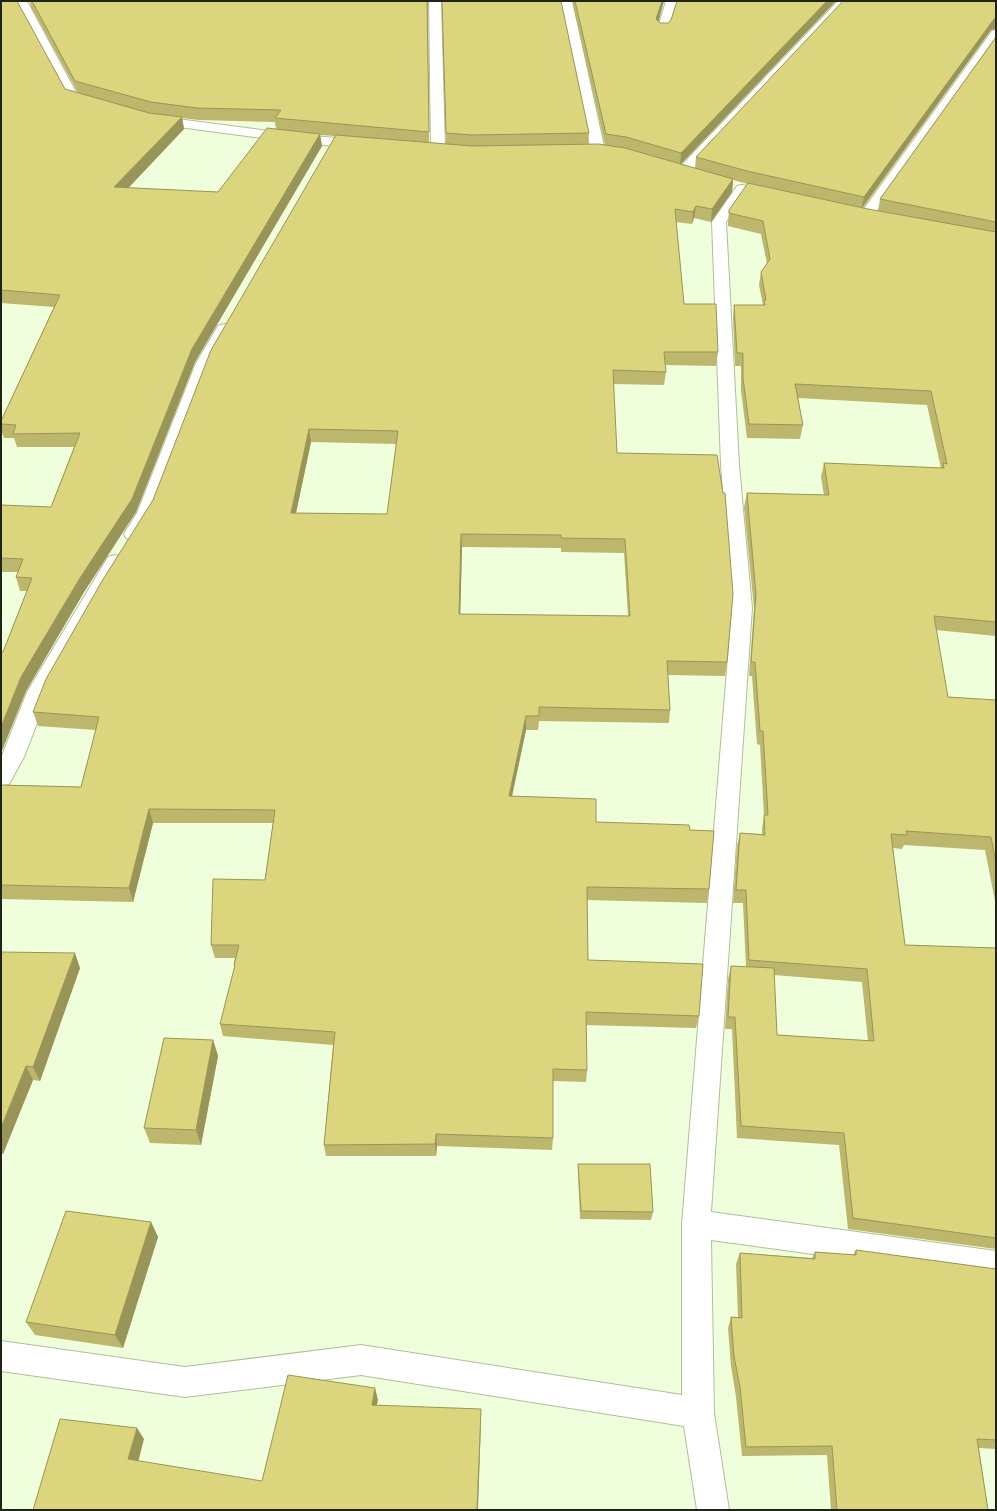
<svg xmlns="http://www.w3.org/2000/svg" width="997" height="1511" viewBox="0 0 997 1511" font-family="'DejaVu Sans',sans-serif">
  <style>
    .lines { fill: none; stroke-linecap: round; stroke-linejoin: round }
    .street-casing { stroke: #b0be9c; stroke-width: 2 }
    .street { fill: #fff; fill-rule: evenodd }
    .wall { fill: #bcb76c; fill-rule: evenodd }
    .shaded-wall { fill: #999558 }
    .building { fill: #dbd57d; stroke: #999558; fill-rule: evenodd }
  </style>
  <rect width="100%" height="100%" fill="#f0ffdb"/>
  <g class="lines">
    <g class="street-casing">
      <g id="street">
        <path d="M18,1H26L28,3L77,94L99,100L100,103L99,106L94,107L68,100L16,3Z"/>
        <path d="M429,1H441L445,150L443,153H433L431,150Z"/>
        <path d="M560,1H572L605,151L603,154H593L591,151Z"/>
        <path d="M666,1H678L669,31L667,33H659L657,31Z"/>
        <path d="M838,1H850L689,174L684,175L679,174L677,171L679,168Z"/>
        <path d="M996,30V42L871,219L866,220L861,219L859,216L861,213L992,31Z"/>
        <path d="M154,116L299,135L362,140L367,141L369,144L367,147L362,148L299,143L149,123L147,120L149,117Z"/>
        <path d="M742,185L747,186L749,189L726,222L739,465L752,608L711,1212L996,1251V1279L711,1240L714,1413L729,1510H697L684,1426L361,1375L185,1397L1,1371V1341L185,1367L361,1345L682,1395V1224L732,608L721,465L712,222L737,186Z"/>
        <path d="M224,324L230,326L232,329L212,363L155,513L140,538L133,540L126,538L124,534L137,513L196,363L218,326Z"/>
        <path d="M115,555L122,557L125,561L49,692L24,757L9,784L1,786V758L27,692L108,557Z"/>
      </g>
    </g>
    <use href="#street" class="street"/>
  </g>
  <g class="wall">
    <path d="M1,1L65,89L138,110L78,93L31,7L30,1H428L429,143L446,144L442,1L589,133L588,144L605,145L572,1H664L658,21L660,23H668L671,20L677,1H836L681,164L695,168L696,157L991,30L863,208L878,211L880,199L996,37V636L936,630L948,697L996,700V906L985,850L904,845L902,849L893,848L905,945L996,948V1249L848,1229L839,1145L737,1138L732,1029H725L728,979L731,966L746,967L743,903H733L737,846L740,833L762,834V828L764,816L760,745L757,744L752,676H749L754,608L744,507L747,493L824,495L821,477L824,463L941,468L927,405L798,398L803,425L800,439L747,438L741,391V366H735L733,318L734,305H763L759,285L761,272L767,264L761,234L728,226V222L729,210L748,184L733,180L732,192L711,222L694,218L692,224L676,222L684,304L718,352L716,366L665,365L666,372L664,385L613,384L617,453L727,662L725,676L668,675L670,710L669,723L539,721L538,730H526L512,796L596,822L690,830L709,889L707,903L587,900L588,960L699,1016L696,1028L586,1025L587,1070L586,1082L553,1081V1138L552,1150L437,1146L436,1156H326L324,1145L333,1045L223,1036L220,1024L235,968L234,965L235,958H215L211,945L265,880L273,823H153L133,902L1,899V785L81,787L96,730L38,726L33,712L153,500L335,136L320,135L322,146L195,362L136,512L84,592L26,691L1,753V652H3L27,591H20L16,577L18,572H1V505L51,507L74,447H17L14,438H4L1,430V421L54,307L1,303ZM182,118L199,120L275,122L276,129L218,192L128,188L184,129ZM311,442L396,444L387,514L296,513ZM462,547L561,548V552L624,553L628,616L460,614ZM774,975L862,982L868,1041L777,1035Z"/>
    <path d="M1,952L80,968L40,1081L33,1080L3,1154H1Z"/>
    <path d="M213,1040L218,1056L201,1145L150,1143L144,1128Z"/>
    <path d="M578,1164L653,1212L651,1220L580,1219L578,1172Z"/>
    <path d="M151,1222L158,1237L123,1348L35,1335L26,1322Z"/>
    <path d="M856,1250L996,1269V1449L979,1448L988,1510H831L827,1455L742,1456L736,1397L731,1366L728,1328L731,1317L738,1318L736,1264L740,1253L812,1258L815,1252L853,1255Z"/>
  </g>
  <g class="shaded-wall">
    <path d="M662,1H664L656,31V19Z"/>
    <path d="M827,1H836L680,165L681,153Z"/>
    <path d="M996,18V29L991,30L861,209L864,197L994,19Z"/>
    <path d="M182,117L184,129L117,200L114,187Z"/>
    <path d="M320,134L322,146L195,362L136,512L84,592L26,691L1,753V727L21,677L192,349Z"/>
    <path d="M733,179L732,192L711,222L712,209Z"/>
    <path d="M696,206L694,218L692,224L693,212Z"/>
    <path d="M309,429L311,442L293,527L291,513Z"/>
    <path d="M461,534L462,547L460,627L459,614Z"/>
    <path d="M526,716V730L509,810V796Z"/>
    <path d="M149,809L153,823L133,902L129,888Z"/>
    <path d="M75,953L80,968L40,1081L33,1067Z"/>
    <path d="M213,1040L218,1056L201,1145L196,1130Z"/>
    <path d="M26,1066L33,1080L3,1154L1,1150V1128Z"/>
    <path d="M436,1134L437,1146L436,1156L435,1144Z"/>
    <path d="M151,1222L158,1237L123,1348L115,1335Z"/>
    <path d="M375,1388L378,1400L374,1417L372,1405Z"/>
    <path d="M481,1409V1421L478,1510H477Z"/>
    <path d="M137,1428L144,1439L136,1470L128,1459Z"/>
  </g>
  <g class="building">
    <path d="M1,1H17L65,89L149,113L182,117L114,187L218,192L267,128L320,134L192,349L132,499L80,578L21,677L1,727V652H3L32,578L16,577L23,559L1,558V505L51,507L80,433L13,434L16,425L1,424V421L60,295L1,290Z"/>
    <path d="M32,1H427L429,132L275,118L281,110L197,108L151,102L75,81Z"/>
    <path d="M442,1H561L589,133L472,135L446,133Z"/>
    <path d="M575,1H662L656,19L660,23H668L671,20L677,1H827L681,153L626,137L606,134Z"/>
    <path d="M843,1H996V18L994,19L864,197L747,171L696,157Z"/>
    <path d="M996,37V222L880,199Z"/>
    <path d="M336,135L472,146L599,144L625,148L733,179L712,209L696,206L693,212L675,209L684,304H716L718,352H664L666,372L613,370L617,453L717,455L723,493H725L733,594L727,662L667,661L670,710L539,707V716H526L509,796L596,799V822L689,825L690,830L714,831L709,889L587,887L588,960L703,964L699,1016L586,1012L587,1070L553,1069V1138L436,1134L435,1144L324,1145L335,1032L220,1024L235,965H234L239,945H211L213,879L265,880L275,810L149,809L129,888L1,885V785L81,787L99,717L33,712L46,679L102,581L153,500L211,350ZM309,429L398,431L387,514L291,513ZM461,534L561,535V538L625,539L630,616L459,614Z"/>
    <path d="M748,183L868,209L996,232V622L934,616L948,697L996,700V863L991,837L906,831L907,835L891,834L905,945L996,948V1238L853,1218L844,1133L741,1126L735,1017H728L731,966L774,968L777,1035L874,1041L867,969L749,960L746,890H736L740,833L765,835L764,815H768L763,731H760L755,662H751L756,594L747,493L829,495L824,463L944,468L943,463L947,464L931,391L795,384L803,425L749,424L743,378V353H737L734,305H765L764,300H766L761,272L770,259L763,221L729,213V210Z"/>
    <path d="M1,952L75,953L33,1067L26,1066L1,1128Z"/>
    <path d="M164,1038L213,1040L196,1130L144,1128Z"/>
    <path d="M578,1164H650L653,1212L581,1211Z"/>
    <path d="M66,1211L151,1222L115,1335L26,1322Z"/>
    <path d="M856,1250L996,1269V1440L977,1439L988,1510H837L832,1446L746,1447L740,1387L734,1356L731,1317L742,1318L740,1253L815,1259V1252L856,1255Z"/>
    <path d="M288,1375L375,1388L372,1405L481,1409L477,1510H33L60,1419L137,1428L128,1459L262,1481Z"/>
  </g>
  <rect width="997" height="1511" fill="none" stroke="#1f2417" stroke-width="4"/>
</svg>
